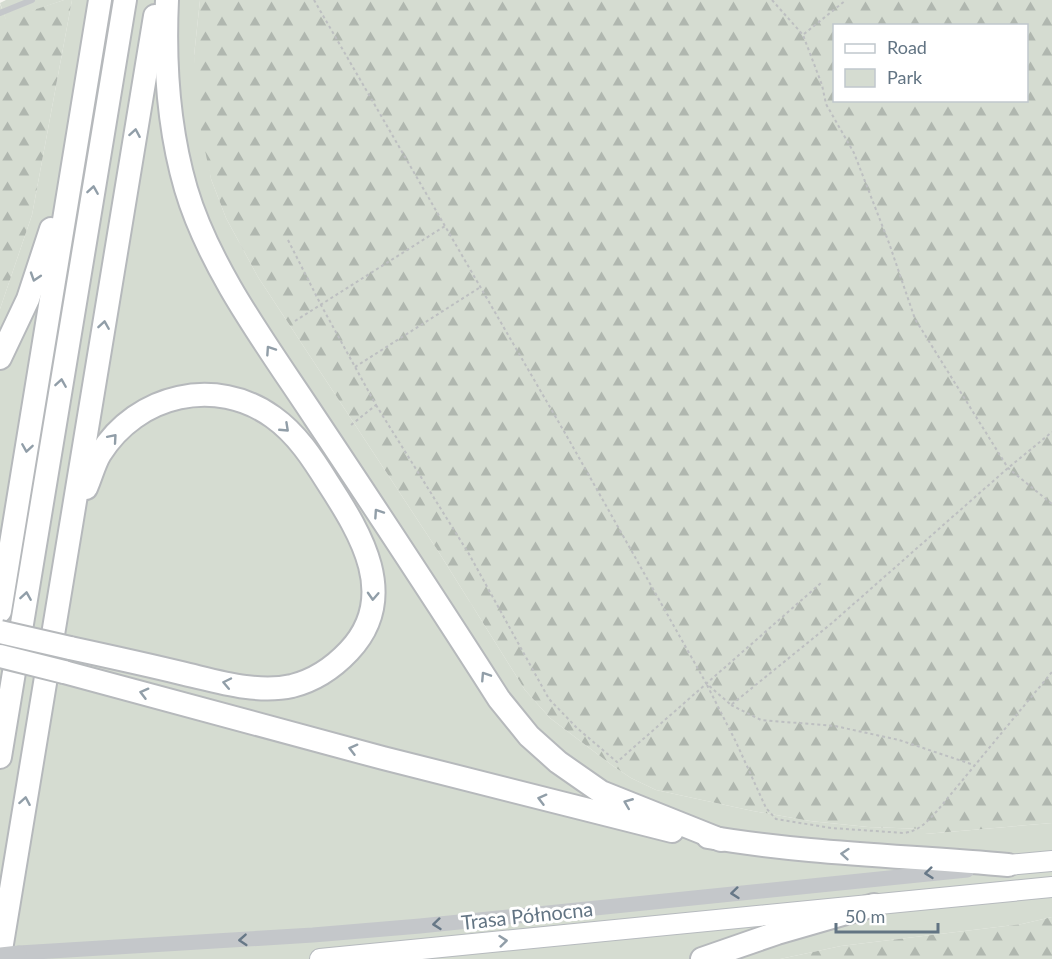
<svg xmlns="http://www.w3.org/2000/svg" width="1052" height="959" viewBox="0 0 1052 959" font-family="Lato,sans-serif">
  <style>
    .green { fill: #d5dcd1 }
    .forest { fill: url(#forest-firs); fill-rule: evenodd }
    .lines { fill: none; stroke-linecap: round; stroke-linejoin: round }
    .primary-casing { stroke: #b6babe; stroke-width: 22 }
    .motorway-casing { stroke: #b6b9bc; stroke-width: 26 }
    .path { stroke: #bdbfc1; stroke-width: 2; stroke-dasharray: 3 3; stroke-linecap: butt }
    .service { stroke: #c4c7ca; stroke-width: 6 }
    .tertiary { stroke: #c4c7ca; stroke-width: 15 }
    .primary { stroke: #fff; stroke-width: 20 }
    .motorway { stroke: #fff; stroke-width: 22 }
    .motorway-bridge-casing { stroke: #b6b9bc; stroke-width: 26; stroke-linecap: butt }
    .tertiary-bridge { stroke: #c4c7ca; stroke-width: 15 }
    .motorway-bridge { stroke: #fff; stroke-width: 22 }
    .oneway { stroke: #919ea8 }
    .oneway2 { stroke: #677887 }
    .labels { text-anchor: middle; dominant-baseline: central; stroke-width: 6; stroke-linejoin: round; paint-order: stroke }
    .street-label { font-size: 20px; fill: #627483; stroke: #fff }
  </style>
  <defs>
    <pattern id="forest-firs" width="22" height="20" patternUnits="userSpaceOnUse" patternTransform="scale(1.5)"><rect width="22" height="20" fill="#d5dcd1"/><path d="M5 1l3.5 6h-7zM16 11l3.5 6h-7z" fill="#b0b7af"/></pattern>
  </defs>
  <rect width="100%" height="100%" fill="#f5f5f0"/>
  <g class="green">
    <path d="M6,0H64L6,20L0,3Z"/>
    <path d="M72,0H200L194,56L211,179L226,218L258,277L438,551L525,690L550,718L613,766L631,778L656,790L753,811L810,821L868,827L925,829V834L1052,823V917L1022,924L841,946L780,959H0V309L32,215Z"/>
  </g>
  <g class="forest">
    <path d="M64,0H72L32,215L0,309V4L6,19Z"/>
    <path d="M200,0H1052V823L925,834V829L868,827L810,821L753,811L656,790L631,778L613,766L550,718L525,690L438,551L258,277L226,218L211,179L196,107L194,56ZM834,26H1026V100H834Z"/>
    <path d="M1052,917V959H780L841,946L1022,924Z"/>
  </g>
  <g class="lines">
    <g class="primary-casing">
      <g id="primary">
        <path d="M1008,865L1052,861"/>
        <path d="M320,959L1052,887"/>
      </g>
    </g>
    <g class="motorway-casing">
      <g id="motorway">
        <path d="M167,0C164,64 168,127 186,189C210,270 269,348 315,418C377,511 439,605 499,699L529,736L558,762L601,792L721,840"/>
        <path d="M0,358L28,299L51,229"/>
        <path d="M0,611L100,0"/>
        <path d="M70,648C107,656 144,664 181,673C216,681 256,694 292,686C316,680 333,668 349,651C400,597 361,534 328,483C313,459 297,434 273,417C216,376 137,394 100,454C94,464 91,477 86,488"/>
        <path d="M64,672L383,758L672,831"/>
        <path d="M0,757L125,0"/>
        <path d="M708,837C807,854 908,856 1008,865"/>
        <path d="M0,956L155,16"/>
        <path d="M702,959L777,933L874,905"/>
      </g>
    </g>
    <g class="path">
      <path d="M314,0L569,440L706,683L731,705L832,623L1008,468L1052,432"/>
      <path d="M772,0L803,35L822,85L826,104L854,153L889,243L915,319L1008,468L1052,504"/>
      <path d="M804,34L846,0"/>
      <path d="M288,240L321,305L376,405L351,425"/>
      <path d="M295,321L445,226"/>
      <path d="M355,367L479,288"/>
      <path d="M376,405L469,554L549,699L577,728L617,762L821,583"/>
      <path d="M707,685L736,742L766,808L776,819L831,828L904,833C919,831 927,822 937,811L1052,672"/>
      <path d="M731,705L761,720L835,726L899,740L974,765"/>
    </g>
    <path class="service" d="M0,13L32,0"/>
    <path class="tertiary" d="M19,953L313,935L420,926L967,870"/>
    <use href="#primary" class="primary"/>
    <use href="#motorway" class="motorway"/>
    <g class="motorway-bridge-casing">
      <g id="motorway-bridge">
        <path d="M0,632L70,648"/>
        <path d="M0,656L64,672"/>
      </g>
    </g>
    <path class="tertiary-bridge" d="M0,955L19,953"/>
    <use href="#motorway-bridge" class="motorway-bridge"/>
  </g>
  <defs><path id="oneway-chevron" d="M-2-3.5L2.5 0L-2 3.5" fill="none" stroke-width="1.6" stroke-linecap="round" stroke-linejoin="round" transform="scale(1.5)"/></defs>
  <g class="oneway">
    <use href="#oneway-chevron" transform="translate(135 133) rotate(-80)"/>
    <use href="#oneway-chevron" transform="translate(93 190) rotate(-81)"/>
    <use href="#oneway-chevron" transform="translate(35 277) rotate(108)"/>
    <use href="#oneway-chevron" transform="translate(104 325) rotate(-81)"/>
    <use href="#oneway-chevron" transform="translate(270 350) rotate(-124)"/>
    <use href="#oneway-chevron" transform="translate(61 383) rotate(-81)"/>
    <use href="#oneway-chevron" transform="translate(285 428) rotate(43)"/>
    <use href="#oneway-chevron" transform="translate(113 438) rotate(-49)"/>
    <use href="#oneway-chevron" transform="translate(27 448) rotate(99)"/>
    <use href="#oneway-chevron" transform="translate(378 513) rotate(-124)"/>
    <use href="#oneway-chevron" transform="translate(26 596) rotate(-81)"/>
    <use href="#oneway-chevron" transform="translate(373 596) rotate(93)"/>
    <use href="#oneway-chevron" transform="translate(485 676) rotate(-123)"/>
    <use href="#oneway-chevron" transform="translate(227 683) rotate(-168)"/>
    <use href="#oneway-chevron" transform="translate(144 693) rotate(-165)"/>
    <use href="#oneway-chevron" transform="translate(353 749) rotate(-165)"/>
    <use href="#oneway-chevron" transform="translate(542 799) rotate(-165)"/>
    <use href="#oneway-chevron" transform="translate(25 801) rotate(-80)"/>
    <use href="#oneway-chevron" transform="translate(628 803) rotate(-158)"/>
    <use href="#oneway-chevron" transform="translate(845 854) rotate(-175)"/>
    <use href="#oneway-chevron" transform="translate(503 941) rotate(-6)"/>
  </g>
  <g class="oneway2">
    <use href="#oneway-chevron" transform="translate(929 873) rotate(174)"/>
    <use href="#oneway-chevron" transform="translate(735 893) rotate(174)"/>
    <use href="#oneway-chevron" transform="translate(437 924) rotate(174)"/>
    <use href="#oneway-chevron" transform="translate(243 940) rotate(176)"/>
  </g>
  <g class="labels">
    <g class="street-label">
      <text transform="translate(527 915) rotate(-6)">Trasa Północna</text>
    </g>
  </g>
  <rect x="833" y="24" width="195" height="78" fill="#ffffff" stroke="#c0c7cd" stroke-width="1.5"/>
  <rect x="845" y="44" width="30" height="9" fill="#ffffff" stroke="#c0c7cd" stroke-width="1.5"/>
  <text x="887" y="54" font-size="18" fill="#627483">Road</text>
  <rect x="845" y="69" width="30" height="18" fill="#d5dcd1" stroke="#c0c7cd" stroke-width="1.5"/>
  <text x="887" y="84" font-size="18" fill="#627483">Park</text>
  <path d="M836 923v9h102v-9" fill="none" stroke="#627483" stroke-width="3"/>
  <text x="845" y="923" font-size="18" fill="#627483" stroke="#ffffff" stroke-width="4.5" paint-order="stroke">50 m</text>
</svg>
